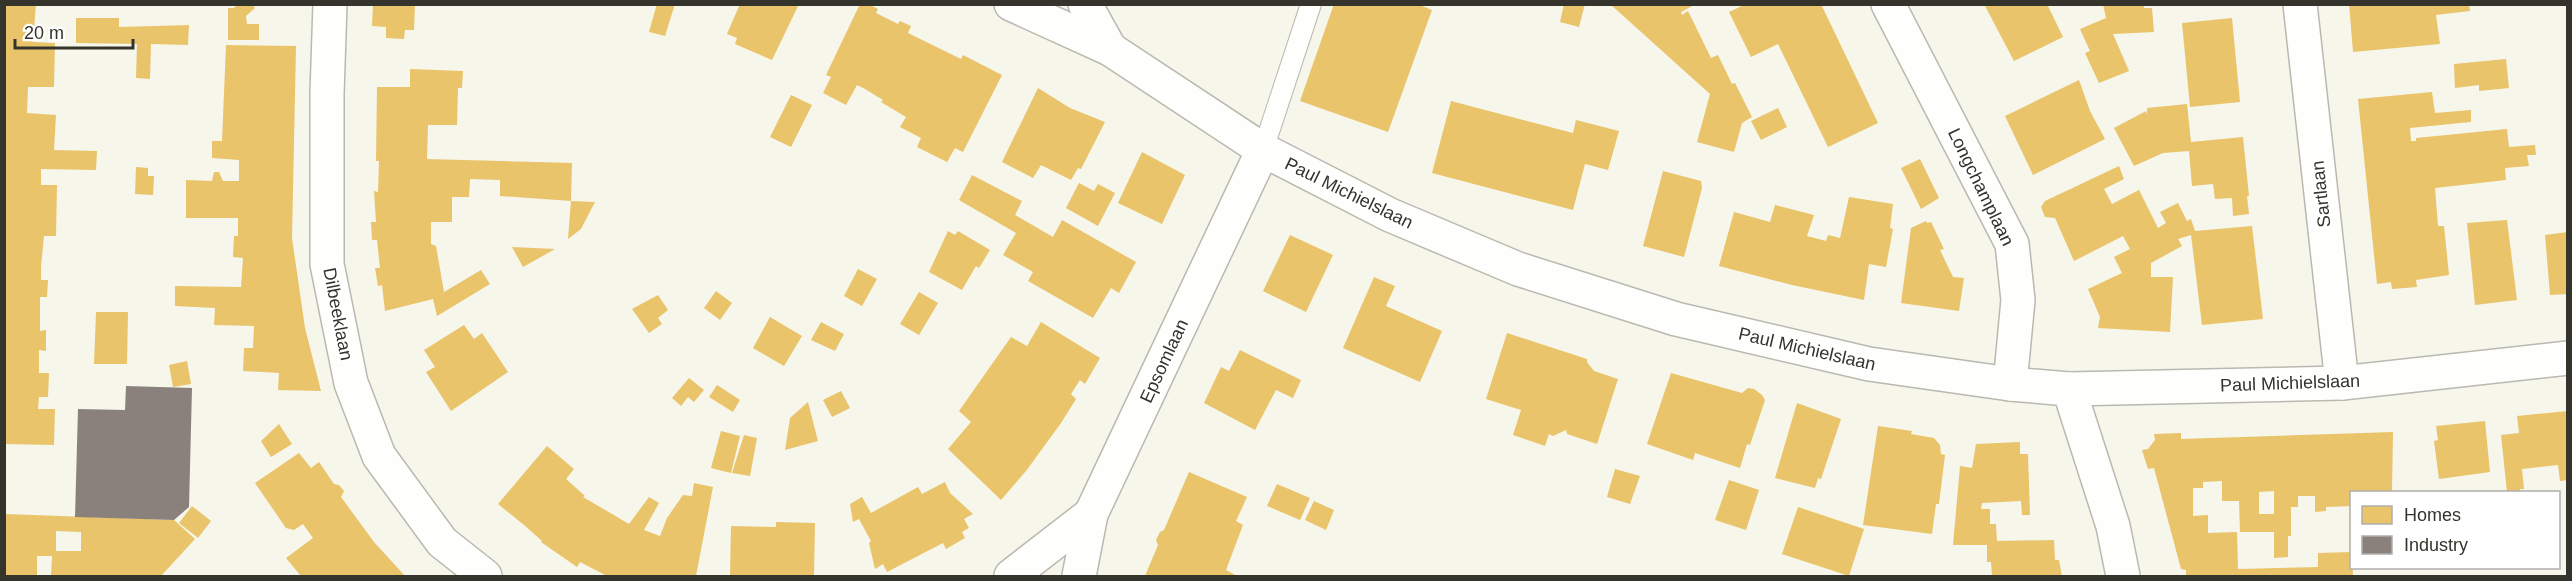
<svg xmlns="http://www.w3.org/2000/svg" width="2572" height="581" viewBox="0 0 2572 581" font-family="Helvetica,sans-serif">
  <style>
    .homes { fill: #e9c46a; fill-rule: evenodd }
    .industry { fill: #8a817c }
    .lines { fill: none; stroke-linecap: round; stroke-linejoin: round }
    .lane-casing { stroke: #b9b9b1; stroke-width: 22 }
    .street-casing { stroke: #b9b9b1; stroke-width: 36 }
    .lane { stroke: #fefefc; stroke-width: 20 }
    .street { stroke: #fefefc; stroke-width: 33 }
    .labels { text-anchor: middle; dominant-baseline: central; stroke-width: 6; stroke-linejoin: round; paint-order: stroke }
    .street-label { font-size: 18px; fill: #34342c; stroke: #fff }
  </style>
  <rect width="100%" height="100%" fill="#f6f6eb"/>
  <g class="homes">
    <path d="M4,4H36L33,42L55,43L54,87H28L27,113L56,115L54,150L97,151L96,170L41,169V185H57L56,236H44L41,267V280H48L47,297H40V331L46,330V351L39,350V373H49L48,397H39L38,409H55L54,445L4,444Z"/>
    <path d="M238,4H252L255,8L246,16L247,24H259V40H228V8H234Z"/>
    <path d="M373,4H415L414,30H405L404,39L386,38V27L372,26Z"/>
    <path d="M657,4H675L665,36L649,32Z"/>
    <path d="M740,4H799L772,60L735,44L737,38L727,34Z"/>
    <path d="M860,4H868L878,9L876,13L898,24L900,21L911,26L908,33L961,59L963,55L1002,75L963,152L955,148L947,162L917,147L921,138L900,127L906,117L881,102L883,100L865,89L857,85L846,105L823,93L831,77L826,75Z"/>
    <path d="M1334,4H1417L1432,10L1388,132L1300,101Z"/>
    <path d="M1564,4H1585L1579,27L1560,22Z"/>
    <path d="M1610,4H1696L1681,12L1682,15L1688,11L1711,58L1718,55L1732,84L1735,83L1752,117L1742,123L1734,152L1697,142L1710,94Z"/>
    <path d="M1746,4H1821L1878,123L1828,147L1778,44L1751,57L1729,12Z"/>
    <path d="M1984,4H2047L2063,37L2014,61Z"/>
    <path d="M2103,4H2144V8H2152L2154,32L2113,34L2129,71L2099,83L2085,53L2090,51L2080,29L2106,18Z"/>
    <path d="M2349,4H2469L2470,11L2436,15L2440,44L2353,52Z"/>
    <path d="M76,18H119V27L189,25L188,45L151,44L150,79L136,78L137,44L76,43Z"/>
    <path d="M2232,18L2240,102L2190,107L2182,23Z"/>
    <path d="M226,45L296,46L292,238L305,328L321,391L278,390L279,373L243,371L244,348H253L254,326L214,325L215,308L175,306V286L241,287L243,258L233,257L234,236H238V218H186V180L212,181L214,172H219L223,181H239V160L212,158V141H222Z"/>
    <path d="M2506,59L2509,88L2479,91V85L2455,88L2454,64Z"/>
    <path d="M410,69L463,71L462,88H458L457,125H428L427,159L572,163L571,201L500,196V180L470,179L469,197H452V222H431V244L436,246L444,292L481,270L490,284L437,316L433,299L385,311L382,285L378,286L375,268H380L377,240H372L371,222H376L374,191L378,192L379,161H376L377,87H410Z"/>
    <path d="M2079,80L2090,111L2105,139L2033,175L2005,116Z"/>
    <path d="M1038,88L1070,108L1105,122L1081,169L1078,168L1071,180L1041,165L1033,178L1002,162Z"/>
    <path d="M2432,92L2435,113L2471,110V122L2410,128L2411,141H2416V138L2507,129L2509,147L2535,145L2536,155H2527L2529,166L2505,168L2506,180L2435,188L2438,226H2444L2449,275L2416,280L2417,287L2392,289L2391,282L2377,284L2358,99Z"/>
    <path d="M791,95L812,105L791,147L770,137Z"/>
    <path d="M1451,101L1573,133L1576,120L1619,131L1608,170L1585,164L1573,210L1432,173Z"/>
    <path d="M2187,104L2191,142L2243,137L2249,196H2247L2249,214L2233,216L2232,198L2215,199L2213,184L2192,186L2189,151L2163,153L2134,166L2114,128L2146,111L2147,115V108Z"/>
    <path d="M1778,108L1787,127L1761,140L1751,121Z"/>
    <path d="M1142,152L1185,175L1162,224L1118,203Z"/>
    <path d="M1920,159L1939,198L1921,209L1901,168Z"/>
    <path d="M2119,166L2124,179L2104,189L2112,204L2139,190L2158,228L2166,223L2160,212L2178,203L2187,221L2191,219L2195,231L2252,226L2263,319L2202,325L2191,235L2178,239L2182,246L2151,263V277H2173L2170,332L2098,328L2100,317L2088,289L2122,273L2114,257L2130,249L2123,236L2074,261L2055,218L2045,217L2041,207L2045,201Z"/>
    <path d="M136,167L148,168V176H154L153,195L135,194Z"/>
    <path d="M1663,171L1701,181L1702,188L1684,257L1643,246Z"/>
    <path d="M972,175L1022,201L1015,215L1053,237L1062,220L1136,262L1119,293L1111,288L1093,318L1028,281L1033,272L1003,255L1016,233L959,200Z"/>
    <path d="M1079,183L1094,191L1098,184L1115,193L1098,226L1066,208Z"/>
    <path d="M1849,197L1893,204L1890,228L1893,229L1886,267L1869,264L1864,300L1792,285L1719,266L1734,212L1770,222L1775,205L1814,215L1807,236L1826,241L1828,235L1840,238Z"/>
    <path d="M571,201L595,202L581,229L568,239Z"/>
    <path d="M2507,220L2517,300L2475,305L2467,223Z"/>
    <path d="M1926,221L1927,223L1931,222L1944,249L1940,250L1953,277L1964,278L1959,311L1901,303L1911,228Z"/>
    <path d="M948,231L955,235L958,231L990,250L979,268L976,266L962,290L929,272Z"/>
    <path d="M2568,232V294L2550,295L2545,235Z"/>
    <path d="M1290,235L1333,255L1306,312L1263,291Z"/>
    <path d="M512,247L555,249L523,267Z"/>
    <path d="M858,269L877,279L862,306L844,296Z"/>
    <path d="M1374,277L1395,286L1386,306L1442,331L1420,382L1343,348Z"/>
    <path d="M716,291L732,303L720,320L704,308Z"/>
    <path d="M919,292L938,303L919,335L900,324Z"/>
    <path d="M658,295L668,310L658,318L662,324L649,333L632,309Z"/>
    <path d="M96,312H128L127,364H94Z"/>
    <path d="M770,317L802,336L784,366L753,348Z"/>
    <path d="M821,322L844,334L835,351L811,340Z"/>
    <path d="M1041,322L1100,358L1085,384L1080,380L1071,394L1076,399L1061,423L1026,471L1001,500L948,449L971,422L959,411L1011,337L1027,346Z"/>
    <path d="M464,325L474,339L482,333L508,372L451,411L426,372L435,367L424,350Z"/>
    <path d="M1507,333L1587,359V362L1594,371L1618,379L1597,444L1567,434L1566,430L1553,436L1549,434L1545,446L1513,435L1521,410L1486,399Z"/>
    <path d="M1240,350L1301,380L1293,398L1276,390L1255,430L1204,403L1221,367L1229,371Z"/>
    <path d="M187,361L191,384L173,387L169,365Z"/>
    <path d="M1671,373L1742,393L1748,388L1754,389L1762,395L1765,400L1750,445L1747,444L1740,468L1695,453L1693,460L1647,444Z"/>
    <path d="M689,378L704,390L694,402L688,397L681,406L672,398Z"/>
    <path d="M717,385L740,400L733,412L709,397Z"/>
    <path d="M841,391L850,408L832,417L823,400Z"/>
    <path d="M808,402L818,441L785,450L790,418Z"/>
    <path d="M1797,403L1841,419L1821,479L1818,478L1815,488L1775,478Z"/>
    <path d="M2568,411V480L2560,481L2558,465L2522,469L2524,489H2520V492H2507L2501,435L2519,433L2517,416Z"/>
    <path d="M2485,421L2490,472L2439,479L2434,441L2438,440L2436,426Z"/>
    <path d="M279,424L292,444L271,457L261,441Z"/>
    <path d="M1878,426L1912,431L1911,434L1934,438L1940,445L1941,454L1945,455L1939,504H1936L1932,534L1863,525Z"/>
    <path d="M721,431L740,436L731,473L711,468Z"/>
    <path d="M2393,432L2392,492H2352V506L2326,507V511L2315,512V496H2298V507H2291V536H2288V557L2274,558V532H2240L2239,501H2222V481L2203,482V488H2193V516L2208,515V533L2237,532L2238,569L2318,567V553L2352,552L2353,576H2186V570L2181,569L2154,468L2148,469L2142,450L2148,449L2155,440L2154,434L2181,433V439ZM2274,491V514H2259V492Z"/>
    <path d="M744,435L757,438L750,476L732,473Z"/>
    <path d="M2020,442V454H2028L2030,515H2022L2021,501L1982,503L1981,509H1990V524H1996L1997,541L2054,540L2055,560H2059L2062,576H1992L1991,562H1987V545H1953L1960,466L1972,468L1976,444Z"/>
    <path d="M547,446L574,469L566,479L585,496L583,497L629,524L649,497L659,503L644,530L660,536L667,518L683,495L692,496L694,483L713,487L696,576H607L580,562L577,567L541,542L542,541L524,525L498,504Z"/>
    <path d="M299,453L311,468L319,462L334,484L339,485L344,491L341,497L374,542L405,576H301L286,558L313,538L303,524L294,530L286,528L255,483Z"/>
    <path d="M1615,469L1640,476L1630,504L1607,497Z"/>
    <path d="M1189,472L1247,497L1236,521L1243,525L1226,570L1237,576H1145L1158,545L1156,540L1160,532L1164,530Z"/>
    <path d="M1729,480L1759,490L1746,530L1715,520Z"/>
    <path d="M945,482L950,493L973,514L964,519L969,528L962,532L965,538L946,549L943,543L887,572L883,564L875,569L869,543L871,541L859,519L853,522L850,504L862,497L871,513L918,487L922,494Z"/>
    <path d="M1277,484L1310,498L1300,520L1267,506Z"/>
    <path d="M1314,501L1334,510L1326,530L1305,520Z"/>
    <path d="M192,506L211,521L198,538L179,523Z"/>
    <path d="M1798,507L1864,529L1849,576L1782,554Z"/>
    <path d="M4,514L174,520L195,539L161,576H51L52,556H37V576H4ZM56,531L81,532V551H56Z"/>
    <path d="M776,522L815,523L814,576H730L731,526L776,527Z"/>
  </g>
  <path class="industry" d="M126,386L192,388L189,507L174,520L75,517L78,409L125,410Z"/>
  <g class="lines">
    <g class="lane-casing">
      <path id="lane" d="M1263,150L1311,4"/>
    </g>
    <g class="street-casing">
      <g id="street">
        <path d="M330,4L327,94V264L351,383L379,456L442,542L485,576"/>
        <path d="M1011,4L1110,49L1263,150L1390,215L1518,269L1676,319L1869,364L2010,384L2069,389L2342,383L2568,358"/>
        <path d="M1085,4L1110,49"/>
        <path d="M1888,4L2012,244L2018,300L2010,384"/>
        <path d="M2300,4L2342,383"/>
        <path d="M2069,389L2113,526L2123,576"/>
        <path d="M1011,576L1091,514"/>
        <path d="M1079,576L1091,514L1263,150"/>
      </g>
    </g>
    <use href="#lane" class="lane"/>
    <use href="#street" class="street"/>
  </g>
  <g class="labels">
    <g class="street-label">
      <text transform="translate(1981 187) rotate(64)">Longchamplaan</text>
      <text transform="translate(1349 193) rotate(26)">Paul Michielslaan</text>
      <text transform="translate(2321 194) rotate(-96)">Sartlaan</text>
      <text transform="translate(338 314) rotate(79)">Dilbeeklaan</text>
      <text transform="translate(1807 349) rotate(13)">Paul Michielslaan</text>
      <text transform="translate(1164 361) rotate(-65)">Epsomlaan</text>
      <text transform="translate(2290 383) rotate(-2)">Paul Michielslaan</text>
    </g>
  </g>
  <rect width="2572" height="581" fill="none" stroke="#34342c" stroke-width="12"/>
  <rect x="2350" y="491" width="210" height="78" fill="#ffffff" stroke="#aeaeab" stroke-width="1.5"/>
  <rect x="2362" y="506" width="30" height="18" fill="#e9c46a" stroke="#aeaeab" stroke-width="1.5"/>
  <text x="2404" y="521" font-size="18" fill="#34342c">Homes</text>
  <rect x="2362" y="536" width="30" height="18" fill="#8a817c" stroke="#aeaeab" stroke-width="1.5"/>
  <text x="2404" y="551" font-size="18" fill="#34342c">Industry</text>
  <path d="M15 39v9h118v-9" fill="none" stroke="#34342c" stroke-width="3"/>
  <text x="24" y="39" font-size="18" fill="#34342c" stroke="#ffffff" stroke-width="4.5" paint-order="stroke">20 m</text>
</svg>
